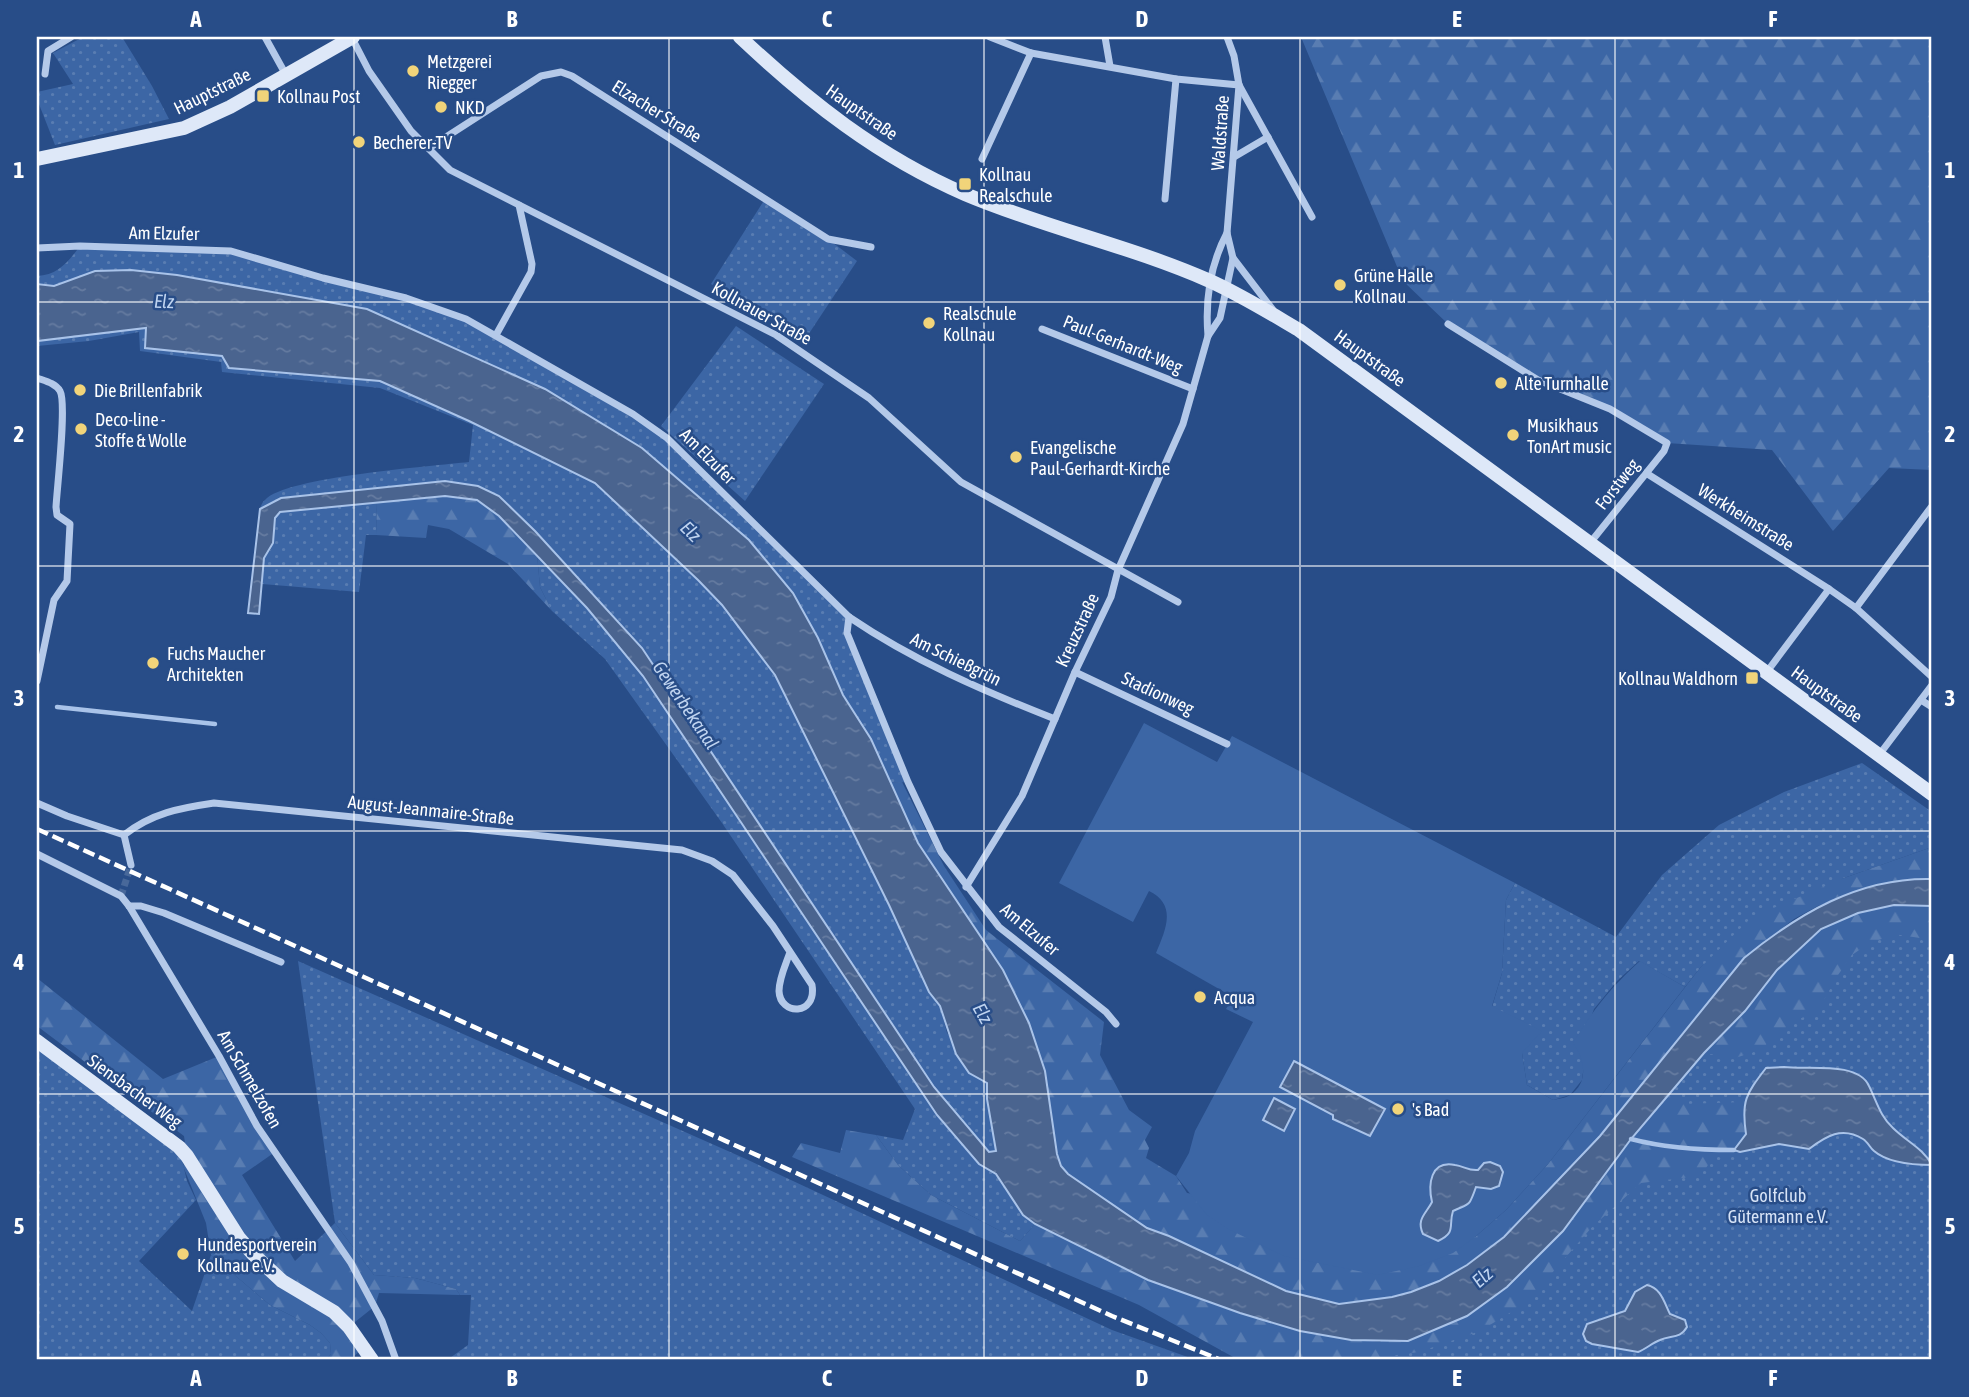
<svg xmlns="http://www.w3.org/2000/svg" width="1969" height="1397" viewBox="0 0 1969 1397" font-family="'Asap Condensed',sans-serif">
  <style>
    .grass { fill: url(#grass-dots) }
    .forest { fill: url(#forest-firs) }
    .pitch { fill: #3c66a5 }
    .water { fill: url(#water-ripples); stroke: #a9c3e9; stroke-width: 2 }
    .lines { fill: none; stroke-linecap: round; stroke-linejoin: round }
    .stream { stroke: #a9c3e9; stroke-width: 4.5 }
    .street-tunnel { stroke: #48689a; stroke-width: 7; stroke-dasharray: 7 3.5; stroke-linecap: butt }
    .street { stroke: #b4c9e9; stroke-width: 7 }
    .secondary { stroke: #dee8f8; stroke-width: 14 }
    .rail { stroke: #fff; stroke-width: 4.5; stroke-dasharray: 12 5; stroke-linecap: butt }
    .grid { fill: none; stroke: #fff; stroke-width: 2; stroke-opacity: 0.55 }
    .poi-dot { fill: #f1d47a; stroke: #284d88; stroke-width: 2.5 }
    .labels { text-anchor: middle; dominant-baseline: central; stroke-width: 5; stroke-linejoin: round; paint-order: stroke }
    .poi-label { font-size: 18px; fill: #fff; stroke: #284d88; text-anchor: start }
    .street-label { font-size: 18px; fill: #fff; stroke: #284d88 }
    .park-label { font-size: 18px; fill: #d8e4f7; stroke: #284d88 }
    .water-label { font-size: 19px; font-style: italic; fill: #c0d4f0; stroke: #284d88 }
    .neatline { fill: none; stroke: #fff; stroke-width: 2.5 }
    .grid-label { font-size: 23px; text-anchor: middle; font-weight: bold; fill: #fff }
  </style>
  <defs>
    <pattern id="grass-dots" width="8" height="8" patternUnits="userSpaceOnUse" patternTransform="scale(1.75)"><rect width="8" height="8" fill="#3c66a5"/><path d="M2 2h.1M6 6h.1" fill="none" stroke="#597db2" stroke-width="1.8" stroke-linecap="round"/></pattern>
    <pattern id="forest-firs" width="22" height="20" patternUnits="userSpaceOnUse" patternTransform="scale(1.75)"><rect width="22" height="20" fill="#3c66a5"/><path d="M5 1l3.5 6h-7zM16 11l3.5 6h-7z" fill="#597db2"/></pattern>
    <pattern id="water-ripples" width="26" height="14" patternUnits="userSpaceOnUse" patternTransform="scale(1.75)"><rect width="26" height="14" fill="#4a648f"/><path d="M2 4q2-2 4 0t4 0M15 11q2-2 4 0t4 0" fill="none" stroke="#657ba0"/></pattern>
  </defs>
  <rect width="100%" height="100%" fill="#284d88"/>
  <g class="grass">
    <path d="M83,37H122L152,86L169,119L55,145L37,99V92L73,84L53,53Z"/>
    <path d="M765,199L828,239L857,261L806,338L711,284Z"/>
    <path d="M80,246L231,251L406,298L466,319L667,438L849,617L847,633L908,782L891,783L871,739L843,695L818,638L793,593L749,540L642,448L545,389L367,309L177,275L131,270L95,271L54,286L37,284V276C58,275 68,262 80,246Z"/>
    <path d="M736,326L824,384L745,501L661,426Z"/>
    <path d="M146,328V348L223,356L229,368L380,381L469,421L595,483L698,580L722,604L775,675L889,905L929,992L940,1006L947,1033L987,1083V1099L996,1151L989,1152L934,1087L642,648L535,531L445,481L314,494L268,504L260,509C261,506 262,502 265,500C285,477 433,466 469,462L473,425L380,388L222,372L221,362L140,351L139,332L89,341L37,346V341Z"/>
    <path d="M377,502L376,535H366L359,592L262,584L264,558L271,549L277,514L283,511Z"/>
    <path d="M537,554L587,608L643,676L937,1115L979,1164L996,1174L1023,1215L1035,1224L1020,1241L931,1195L898,1165L876,1135L903,1140L915,1109L722,823L605,659L552,611L540,587Z"/>
    <path d="M1862,763L1932,812V847L1844,878L1714,956L1700,968L1685,987L1639,961L1617,981L1594,1009L1579,1051L1584,1065L1582,1080L1570,1095L1553,1100L1527,1085L1522,1053L1492,1007L1502,973L1506,900L1515,883L1616,937L1662,875L1719,825L1784,792Z"/>
    <path d="M1932,906V1360H1381L1380,1342L1631,1139L1704,1053L1745,1011L1777,970L1821,929Z"/>
    <path d="M298,961L746,1159L1112,1330L1196,1360H447L468,1345L471,1295H460L456,1289L415,1278L374,1275L335,1223Z"/>
    <path d="M37,1041L179,1147L187,1181L196,1200L139,1261L192,1311L211,1255L270,1305L310,1325L321,1333L330,1343L331,1354L326,1360H37Z"/>
  </g>
  <g class="forest">
    <path d="M1301,37H1932V470L1889,468L1833,531L1772,450L1667,443L1610,409L1538,380L1448,324L1403,281Z"/>
    <path d="M445,496L477,500L499,516L537,554L540,587L552,611L508,564L449,529L428,525L426,538L376,535L377,502Z"/>
    <path d="M902,782L944,866L986,930L1104,1022L1100,1055L1129,1110L1152,1127L1145,1140L1149,1148L1146,1158L1176,1176L1187,1193L1475,1237L1506,1210L1548,1164L1700,968L1752,917L1844,878L1932,847V879L1842,897L1818,906L1794,919L1744,958L1600,1136L1503,1237L1467,1265L1439,1281L1411,1292L1392,1297L1339,1304L1286,1291L1169,1236L1147,1228L1068,1174L1061,1166L1057,1154L1029,1023L1003,970L918,843L891,783Z"/>
    <path d="M1894,905L1932,906V949L1920,938L1893,934L1865,946L1852,955L1838,975L1819,1009L1790,1024L1760,1050L1735,1058L1704,1053L1745,1011L1777,970L1821,929L1858,913Z"/>
    <path d="M37,978L163,1079L219,1056L275,1152L242,1175L295,1261L335,1223L374,1275L415,1278L456,1289L460,1295L379,1293L375,1306L350,1326L363,1348L350,1360H326L331,1354L330,1343L321,1333L310,1325L270,1305L211,1255L206,1223L183,1166L187,1156L184,1136L37,1026Z"/>
    <path d="M1671,1094L1685,1104L1744,1102L1743,1115L1746,1134L1734,1150L1712,1159L1706,1168L1691,1177L1641,1183L1592,1227L1526,1303L1480,1331L1419,1352L1382,1357L1381,1360H1243L1235,1358L1139,1305L792,1157L801,1143L840,1153L846,1130L876,1135L898,1165L931,1195L1020,1241L1035,1224L1148,1280L1300,1331L1380,1342L1507,1287L1563,1231L1631,1139Z"/>
  </g>
  <path class="pitch" d="M1144,723L1217,762L1232,736L1515,883L1506,900L1502,973L1492,1006L1542,1031L1522,1053L1527,1085L1553,1100C1557,1099 1566,1098 1570,1095C1589,1083 1585,1059 1573,1043C1593,1010 1611,987 1640,961L1685,987L1548,1164L1506,1210L1475,1237L1453,1253L1419,1266L1378,1275L1284,1256L1228,1229L1207,1215L1176,1176L1189,1153L1195,1131L1253,1022L1226,1009L1233,997L1156,953C1165,931 1178,905 1149,891L1133,922L1059,883Z"/>
  <g class="water">
    <path d="M131,270L177,275L367,309L545,389L642,448L749,540L793,593L818,638L843,695L871,739L918,843L1003,970L1029,1023L1045,1071L1057,1154L1061,1166L1068,1174L1147,1228L1169,1236L1286,1291L1339,1304L1392,1297L1411,1292L1439,1281L1467,1265L1504,1237L1600,1136L1744,958C1798,914 1859,877 1932,879V906L1894,905L1858,913L1821,929L1777,970L1745,1011L1704,1053L1631,1139L1563,1231L1507,1287L1467,1316L1408,1341L1351,1340L1300,1331L1240,1313L1148,1280L1035,1224L1023,1215L996,1174L979,1164L937,1115L643,676L587,608L499,516L477,500L445,496L280,512L275,518L273,543L264,558L259,614L248,613L260,509L281,498L445,481L478,486L499,496L535,531L642,648L934,1087L989,1152L996,1151L987,1099V1083L969,1073L956,1054L940,1006L929,992L889,905L775,675L722,605L698,580L595,483L469,421L380,381L229,368L222,356L145,348L146,328L37,341V284L54,286L95,271Z"/>
    <path d="M1294,1061L1385,1109L1370,1136L1333,1119V1115L1280,1087Z"/>
    <path d="M1784,1067C1808,1070 1858,1061 1869,1086C1877,1102 1880,1116 1893,1128C1906,1141 1924,1149 1932,1165C1915,1165 1888,1163 1874,1151C1870,1148 1868,1142 1863,1139C1842,1126 1826,1136 1809,1149L1779,1144L1740,1152L1734,1150L1746,1134C1741,1101 1746,1094 1766,1068Z"/>
    <path d="M1274,1098L1295,1109L1284,1131L1263,1120Z"/>
    <path d="M1490,1162L1500,1166L1503,1172L1499,1186L1491,1189L1476,1187C1469,1207 1470,1203 1453,1211C1448,1226 1457,1232 1438,1241L1423,1234C1416,1219 1426,1214 1432,1202C1428,1185 1430,1160 1455,1165C1464,1166 1468,1171 1478,1170L1484,1163Z"/>
    <path d="M1647,1285C1661,1288 1664,1302 1670,1314L1685,1320L1687,1327C1680,1339 1671,1335 1660,1340C1652,1343 1646,1349 1638,1352L1592,1344L1586,1341L1583,1334L1587,1324L1625,1311L1635,1292Z"/>
  </g>
  <g class="lines">
    <g class="stream">
      <path d="M57,707L215,724"/>
      <path d="M1631,1139C1665,1148 1698,1150 1734,1150"/>
    </g>
    <path class="street-tunnel" d="M121,896L131,865"/>
    <g class="street">
      <path d="M265,37L286,75"/>
      <path d="M990,37L1031,53L1176,79L1239,85"/>
      <path d="M1105,37L1110,66"/>
      <path d="M1227,37L1234,56L1239,85L1227,233L1233,258L1273,310"/>
      <path d="M352,38L369,71L411,131L450,170L776,335L869,398L961,482L1178,602"/>
      <path d="M45,74L48,51L71,37"/>
      <path d="M1239,85L1312,217"/>
      <path d="M429,148L541,76L561,72L572,76L828,239L871,247"/>
      <path d="M1234,157L1268,137"/>
      <path d="M982,159L1031,53"/>
      <path d="M1165,199L1176,79"/>
      <path d="M37,248L80,246L231,251L323,278L406,298L466,319L633,414L667,438L849,617C914,661 981,690 1055,719"/>
      <path d="M1448,324L1538,380L1610,409L1667,443L1664,451L1590,543"/>
      <path d="M1042,329L1193,389"/>
      <path d="M496,335L531,272L532,264L519,205"/>
      <path d="M1208,336C1205,300 1210,265 1227,233"/>
      <path d="M37,378C45,381 55,383 60,391C67,403 57,488 56,507L57,515L70,524L67,581L54,600L37,681"/>
      <path d="M1646,473L1829,589L1856,608L1932,677"/>
      <path d="M1856,608L1932,506"/>
      <path d="M849,617L847,633L908,782L941,852L999,927L1106,1012L1116,1024"/>
      <path d="M1075,672L1227,744"/>
      <path d="M1766,673L1829,589"/>
      <path d="M1921,700L1932,707"/>
      <path d="M1879,755L1932,685"/>
      <path d="M37,803L67,816L124,835"/>
      <path d="M124,835C152,813 180,808 214,803L682,850L712,861L733,875L773,926L812,985C817,1016 780,1016 779,991C779,978 786,964 790,952"/>
      <path d="M124,835L131,865"/>
      <path d="M37,854L121,896L129,906L219,1056L257,1126L351,1263L382,1321L396,1360"/>
      <path d="M966,887L1022,796L1075,672L1111,597L1118,570L1183,424L1208,336L1220,318L1233,258"/>
      <path d="M129,906H141L164,913L281,962"/>
    </g>
    <g class="secondary">
      <path d="M740,37C808,101 879,157 965,194C1045,228 1131,246 1210,281C1241,295 1270,313 1299,330L1932,794"/>
      <path d="M37,159L184,128L230,107L353,37"/>
      <path d="M37,1041L179,1147L187,1156L239,1238L254,1255L282,1281L334,1312L349,1327L372,1360"/>
    </g>
    <path class="rail" d="M37,829L1112,1316L1221,1360"/>
  </g>
  <path class="grid" d="M354,37V1360M669,37V1360M984,37V1360M1300,37V1360M1615,37V1360M37,302H1932M37,566H1932M37,831H1932M37,1094H1932"/>
  <g class="poi-dot">
    <circle cx="413" cy="71" r="7"/>
    <rect x="256" y="89" width="14" height="14" rx="3.5"/>
    <circle cx="441" cy="107" r="7"/>
    <circle cx="359" cy="142" r="7"/>
    <rect x="958" y="177" width="14" height="14" rx="3.5"/>
    <circle cx="1340" cy="285" r="7"/>
    <circle cx="929" cy="323" r="7"/>
    <circle cx="1501" cy="383" r="7"/>
    <circle cx="80" cy="390" r="7"/>
    <circle cx="81" cy="429" r="7"/>
    <circle cx="1513" cy="435" r="7"/>
    <circle cx="1016" cy="457" r="7"/>
    <circle cx="153" cy="663" r="7"/>
    <rect x="1745" y="671" width="14" height="14" rx="3.5"/>
    <circle cx="1200" cy="997" r="7"/>
    <circle cx="1398" cy="1109" r="7"/>
    <circle cx="183" cy="1254" r="7"/>
  </g>
  <g class="labels">
    <g class="poi-label">
      <text x="427" y="61">Metzgerei<tspan x="427" dy="21">Riegger</tspan></text>
      <text x="277" y="96">Kollnau Post</text>
      <text x="455" y="107">NKD</text>
      <text x="373" y="142">Becherer-TV</text>
      <text x="979" y="174">Kollnau<tspan x="979" dy="21">Realschule</tspan></text>
      <text x="1354" y="275">Grüne Halle<tspan x="1354" dy="21">Kollnau</tspan></text>
      <text x="943" y="313">Realschule<tspan x="943" dy="21">Kollnau</tspan></text>
      <text x="1515" y="383">Alte Turnhalle</text>
      <text x="94" y="390">Die Brillenfabrik</text>
      <text x="95" y="419">Deco-line -<tspan x="95" dy="21">Stoffe &amp; Wolle</tspan></text>
      <text x="1527" y="425">Musikhaus<tspan x="1527" dy="21">TonArt music</tspan></text>
      <text x="1030" y="447">Evangelische<tspan x="1030" dy="21">Paul-Gerhardt-Kirche</tspan></text>
      <text x="167" y="653">Fuchs Maucher<tspan x="167" dy="21">Architekten</tspan></text>
      <text x="1738" y="678" text-anchor="end">Kollnau Waldhorn</text>
      <text x="1214" y="997">Acqua</text>
      <text x="1412" y="1109">'s Bad</text>
      <text x="197" y="1244">Hundesportverein<tspan x="197" dy="21">Kollnau e.V.</tspan></text>
    </g>
    <g class="street-label">
      <text transform="translate(212 91) rotate(-26)">Hauptstraße</text>
      <text transform="translate(657 111) rotate(32)">Elzacher Straße</text>
      <text transform="translate(862 112) rotate(35)">Hauptstraße</text>
      <text transform="translate(1220 133) rotate(-86)">Waldstraße</text>
      <text transform="translate(164 233) rotate(1)">Am Elzufer</text>
      <text transform="translate(762 313) rotate(29)">Kollnauer Straße</text>
      <text transform="translate(1123 344) rotate(22)">Paul-Gerhardt-Weg</text>
      <text transform="translate(1370 358) rotate(36)">Hauptstraße</text>
      <text transform="translate(708 456) rotate(45)">Am Elzufer</text>
      <text transform="translate(1617 484) rotate(-52)">Forstweg</text>
      <text transform="translate(1746 517) rotate(32)">Werkheimstraße</text>
      <text transform="translate(1077 630) rotate(-65)">Kreuzstraße</text>
      <text transform="translate(956 659) rotate(26)">Am Schießgrün</text>
      <text transform="translate(1158 693) rotate(25)">Stadionweg</text>
      <text transform="translate(1827 694) rotate(36)">Hauptstraße</text>
      <text transform="translate(431 810) rotate(6)">August-Jeanmaire-Straße</text>
      <text transform="translate(1030 929) rotate(40)">Am Elzufer</text>
      <text transform="translate(250 1079) rotate(60)">Am Schmelzofen</text>
      <text transform="translate(135 1091) rotate(36)">Siensbacher Weg</text>
    </g>
    <g class="park-label">
      <text x="1778" y="1195">Golfclub<tspan x="1778" dy="21">Gütermann e.V.</tspan></text>
    </g>
    <g class="water-label">
      <text transform="translate(164 301) rotate(2)">Elz</text>
      <text transform="translate(691 531) rotate(45)">Elz</text>
      <text transform="translate(686 705) rotate(56)">Gewerbekanal</text>
      <text transform="translate(983 1013) rotate(61)">Elz</text>
      <text transform="translate(1482 1277) rotate(-41)">Elz</text>
    </g>
  </g>
  <rect width="1969" height="1397" fill="none" stroke="#284d88" stroke-width="77"/>
  <rect x="38" y="38" width="1892" height="1320" class="neatline"/>
  <g class="grid-label">
    <text x="196" y="27">A</text>
    <text x="512" y="27">B</text>
    <text x="827" y="27">C</text>
    <text x="1142" y="27">D</text>
    <text x="1457" y="27">E</text>
    <text x="1773" y="27">F</text>
    <text x="19" y="178">1</text>
    <text x="1950" y="178">1</text>
    <text x="19" y="442">2</text>
    <text x="1950" y="442">2</text>
    <text x="19" y="706">3</text>
    <text x="1950" y="706">3</text>
    <text x="19" y="970">4</text>
    <text x="1950" y="970">4</text>
    <text x="19" y="1234">5</text>
    <text x="1950" y="1234">5</text>
    <text x="196" y="1386">A</text>
    <text x="512" y="1386">B</text>
    <text x="827" y="1386">C</text>
    <text x="1142" y="1386">D</text>
    <text x="1457" y="1386">E</text>
    <text x="1773" y="1386">F</text>
  </g>
</svg>
